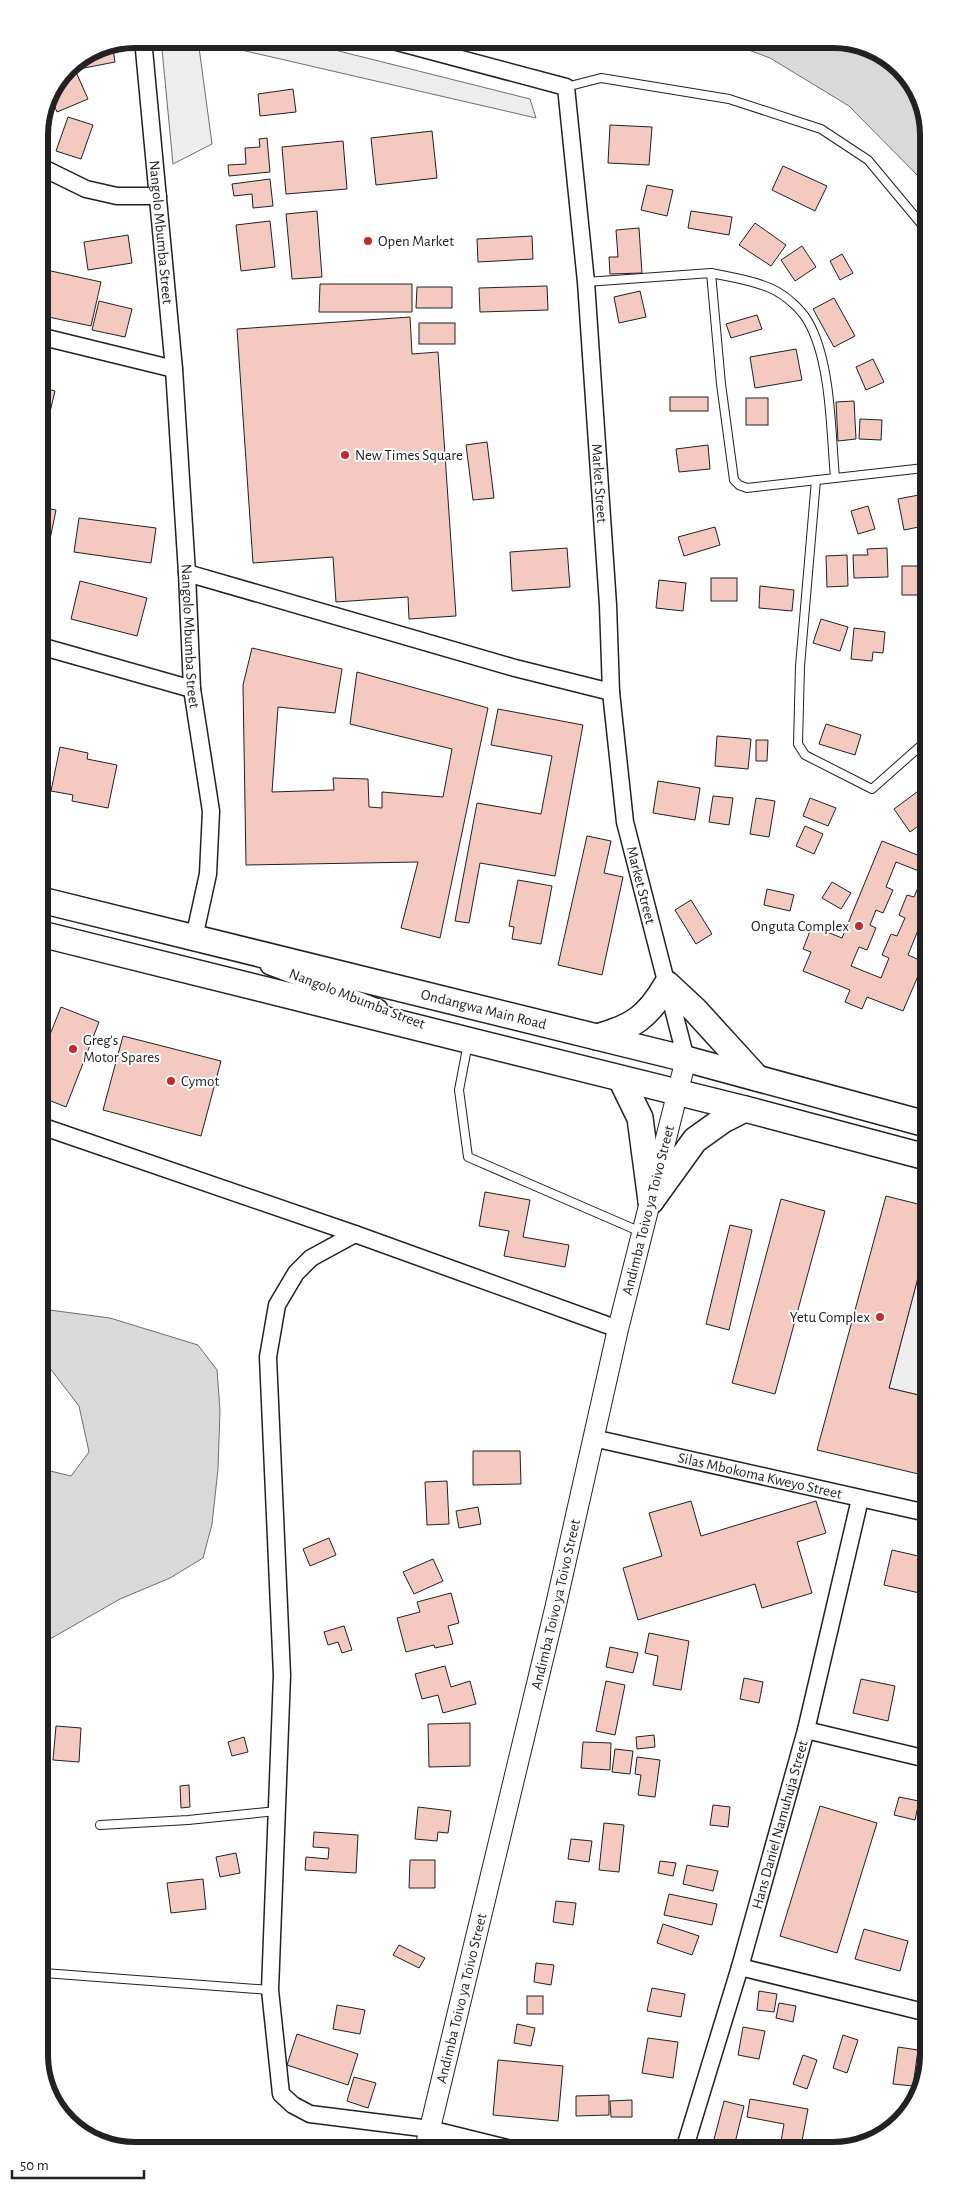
<svg xmlns="http://www.w3.org/2000/svg" width="967" height="2190" viewBox="0 0 967 2190" font-family="'Alegreya Sans',sans-serif">
  <style>
    .parking { fill: #ededed; stroke: #6f6f6f }
    .water { fill: #d9d9d9; stroke: #6f6f6f }
    .building { fill: #f3c9c0; stroke: #222; fill-rule: evenodd }
    .lines { fill: none; stroke-linecap: round; stroke-linejoin: round }
    .service-casing { stroke: #222; stroke-width: 10 }
    .minor-casing { stroke: #222; stroke-width: 19 }
    .tertiary-casing { stroke: #222; stroke-width: 22 }
    .primary-casing { stroke: #222; stroke-width: 28 }
    .service { stroke: #fff; stroke-width: 8 }
    .minor { stroke: #fff; stroke-width: 16 }
    .tertiary { stroke: #fff; stroke-width: 20 }
    .primary { stroke: #fff; stroke-width: 25 }
    .poi-dot { fill: #c62828; stroke: #fff; stroke-width: 2 }
    .labels { text-anchor: middle; dominant-baseline: central; stroke-width: 4; stroke-linejoin: round; paint-order: stroke }
    .street-label { font-size: 15px; fill: #222; stroke: #fff }
    .poi-label { font-size: 15px; fill: #222; stroke: #fff; text-anchor: start }
    .rim { fill: none; stroke: #222; stroke-width: 6 }
  </style>
  <rect width="100%" height="100%" fill="#fff"/>
  <g class="parking">
    <path d="M161,39H291L530,99L536,118L198,40L212,144L173,164Z"/>
    <path d="M926,1247V1394L923,1396L889,1388Z"/>
  </g>
  <g class="water">
    <path d="M719,39H839L890,58L923,104V181L849,106L770,58Z"/>
    <path d="M42,1309L110,1318L198,1345L217,1370L220,1410L218,1469L212,1524L203,1558L170,1578L120,1599L43,1643L42,1469L71,1476L89,1452L79,1406L42,1358Z"/>
  </g>
  <g class="building">
    <path d="M112,43L115,62L79,69L77,60L98,46Z"/>
    <path d="M72,63L88,99L57,112L52,100L67,67Z"/>
    <path d="M293,89L296,112L260,116L258,94Z"/>
    <path d="M68,117L93,125L81,159L56,151Z"/>
    <path d="M610,125L652,127L649,165L608,163Z"/>
    <path d="M432,131L437,178L376,185L371,138Z"/>
    <path d="M267,138L270,172L229,176L228,165L246,164L245,148L260,147L259,139Z"/>
    <path d="M343,141L347,189L286,194L282,147Z"/>
    <path d="M783,166L827,186L815,211L772,190Z"/>
    <path d="M270,179L273,206L253,208L252,194L234,196L232,184Z"/>
    <path d="M647,185L673,190L667,216L641,210Z"/>
    <path d="M317,211L322,277L292,279L286,214Z"/>
    <path d="M691,211L732,217L729,235L688,228Z"/>
    <path d="M270,221L275,267L241,271L236,225Z"/>
    <path d="M755,223L786,245L771,266L739,245Z"/>
    <path d="M639,228L642,273L610,274L609,257H618L616,230Z"/>
    <path d="M128,235L132,263L88,270L84,242Z"/>
    <path d="M532,236L533,259L478,262L477,239Z"/>
    <path d="M802,246L816,267L795,281L781,260Z"/>
    <path d="M842,254L853,273L840,280L830,261Z"/>
    <path d="M42,269L101,282L91,326L39,315V281Z"/>
    <path d="M320,284H412V312H319Z"/>
    <path d="M547,286L548,310L480,312L479,288Z"/>
    <path d="M417,287H452V308H416Z"/>
    <path d="M640,291L646,317L619,323L614,297Z"/>
    <path d="M834,298L855,336L834,347L813,309Z"/>
    <path d="M99,301L132,309L125,337L92,330Z"/>
    <path d="M757,315L762,329L731,338L726,324Z"/>
    <path d="M410,317L412,354L438,352L456,616L409,619L408,597L336,602L333,557L253,563L237,329Z"/>
    <rect x="419" y="323" width="36" height="21"/>
    <path d="M796,349L802,380L755,388L750,357Z"/>
    <path d="M873,359L884,382L866,390L856,367Z"/>
    <path d="M40,387L55,391L45,433L40,431Z"/>
    <rect x="670" y="397" width="38" height="14"/>
    <rect x="746" y="398" width="22" height="27"/>
    <path d="M854,401L856,439L838,441L836,402Z"/>
    <path d="M860,419L882,420L881,440L859,439Z"/>
    <path d="M487,442L494,498L473,500L466,445Z"/>
    <path d="M708,445L710,469L679,472L676,449Z"/>
    <path d="M924,494V526L904,530L898,499Z"/>
    <path d="M868,506L875,529L858,534L851,511Z"/>
    <path d="M40,507L56,510L48,549L40,547Z"/>
    <path d="M79,518L156,528L151,563L74,552Z"/>
    <path d="M715,527L720,545L684,556L678,537Z"/>
    <path d="M567,548L570,587L512,591L510,552Z"/>
    <path d="M887,548L888,577L854,578L853,555H868L867,549Z"/>
    <path d="M40,555H44L42,574H40Z"/>
    <path d="M847,555L848,586L827,587L826,556Z"/>
    <rect x="902" y="566" width="22" height="29"/>
    <rect x="711" y="578" width="26" height="23"/>
    <path d="M659,580L686,583L683,611L656,608Z"/>
    <path d="M80,581L147,598L137,636L71,619Z"/>
    <path d="M760,586L794,590L792,611L759,608Z"/>
    <path d="M821,619L848,627L840,651L813,643Z"/>
    <path d="M854,628L885,632L883,653L873,652L872,661L851,659Z"/>
    <path d="M252,648L342,669L335,713L278,707L272,792L334,790L333,778L368,779L369,807L382,808V792L443,797L452,749L350,724L357,672L488,708L440,938L401,928L418,862L246,865L243,685Z"/>
    <path d="M498,709L583,725L555,876L480,863L469,923L455,921L477,803L541,814L552,756L491,745Z"/>
    <path d="M826,724L861,735L855,755L819,744Z"/>
    <path d="M717,736L751,739L748,769L715,766Z"/>
    <path d="M756,740H768L767,761H756Z"/>
    <path d="M60,747L88,753L87,759L117,765L108,808L72,801L73,795L51,791Z"/>
    <path d="M41,761L50,763L41,805Z"/>
    <path d="M658,781L700,788L695,820L653,813Z"/>
    <path d="M925,786V821L910,832L894,809Z"/>
    <path d="M713,796L733,798L729,825L709,822Z"/>
    <path d="M756,798L775,801L769,837L750,834Z"/>
    <path d="M810,798L836,808L828,826L803,816Z"/>
    <path d="M805,826L823,834L814,854L796,846Z"/>
    <path d="M587,836L611,841L604,873L623,877L602,975L558,965Z"/>
    <path d="M882,841L925,858V913L908,955L924,962L903,1011L867,997L862,1009L845,1002L850,990L803,971L811,952L803,949L812,926L842,938ZM896,862L924,873L914,897L907,895L899,915L905,918L897,936L891,934L882,955L889,958L881,978L851,966L859,947L867,950L876,928L870,925L876,910L883,913L893,890L886,887Z"/>
    <path d="M518,880L552,886L541,944L512,939L514,927L509,926Z"/>
    <path d="M832,882L851,893L841,909L822,898Z"/>
    <path d="M767,889L794,895L790,911L764,905Z"/>
    <path d="M691,900L712,934L696,944L675,910Z"/>
    <path d="M925,996V1015L920,1014Z"/>
    <path d="M61,1007L99,1022L66,1107L41,1097V1057Z"/>
    <path d="M123,1036L221,1061L201,1136L103,1110Z"/>
    <path d="M485,1192L530,1200L523,1237L569,1245L565,1267L504,1256L509,1231L479,1226Z"/>
    <path d="M886,1196L926,1206V1247L889,1388L923,1396L926,1394L927,1476L817,1450Z"/>
    <path d="M781,1199L825,1211L775,1394L732,1383Z"/>
    <path d="M730,1225L752,1230L729,1330L706,1324Z"/>
    <path d="M473,1451H520L521,1484L473,1485Z"/>
    <path d="M447,1481L449,1524L427,1525L425,1482Z"/>
    <path d="M691,1501L701,1536L816,1501L826,1533L797,1542L812,1593L762,1608L755,1584L638,1620L623,1568L662,1556L649,1513Z"/>
    <path d="M478,1507L481,1524L459,1528L456,1511Z"/>
    <path d="M329,1538L336,1555L310,1566L303,1549Z"/>
    <path d="M892,1550L927,1558V1578L924,1594L884,1585Z"/>
    <path d="M433,1559L443,1581L414,1594L403,1572Z"/>
    <path d="M451,1593L459,1623L448,1626L453,1644L435,1648L434,1645L406,1652L397,1618L420,1612L417,1602Z"/>
    <path d="M344,1626L352,1650L342,1653L338,1642L328,1645L324,1632Z"/>
    <path d="M649,1633L689,1641L681,1690L653,1685L658,1656L645,1653Z"/>
    <path d="M610,1647L638,1653L633,1673L606,1667Z"/>
    <path d="M445,1666L451,1687L470,1681L476,1704L443,1713L438,1695L422,1699L415,1674Z"/>
    <path d="M744,1678L763,1682L759,1703L740,1699Z"/>
    <path d="M861,1679L895,1686L888,1721L853,1713Z"/>
    <path d="M606,1681L625,1685L615,1735L596,1731Z"/>
    <path d="M925,1689H927V1722L919,1721Z"/>
    <path d="M470,1723V1766L429,1767L428,1724Z"/>
    <path d="M56,1726L81,1728L79,1762L53,1760Z"/>
    <path d="M654,1735L655,1747L637,1749L636,1737Z"/>
    <path d="M244,1737L248,1752L232,1756L228,1742Z"/>
    <path d="M583,1742L611,1743L610,1770L581,1768Z"/>
    <path d="M615,1749L633,1751L630,1774L612,1772Z"/>
    <path d="M637,1757L660,1760L655,1797L638,1795L641,1775L635,1774Z"/>
    <path d="M189,1785L190,1807L181,1808L180,1786Z"/>
    <path d="M899,1797L919,1801L915,1820L894,1815Z"/>
    <path d="M713,1805L730,1807L728,1827L710,1825Z"/>
    <path d="M820,1806L877,1823L837,1953L780,1936Z"/>
    <path d="M418,1807L451,1811L448,1833L438,1832L437,1841L415,1839Z"/>
    <path d="M604,1823L624,1825L619,1872L599,1870Z"/>
    <path d="M314,1832L358,1835L356,1873L305,1870L306,1857L328,1859L329,1848L313,1847Z"/>
    <path d="M571,1839L592,1841L589,1862L568,1859Z"/>
    <path d="M236,1853L240,1873L220,1877L216,1857Z"/>
    <path d="M410,1860H435V1888H409Z"/>
    <path d="M660,1861L676,1863L673,1876L658,1873Z"/>
    <path d="M687,1865L718,1871L713,1891L683,1884Z"/>
    <path d="M203,1879L206,1909L171,1913L167,1883Z"/>
    <path d="M669,1894L717,1904L712,1925L664,1915Z"/>
    <path d="M556,1901L576,1903L573,1925L553,1922Z"/>
    <path d="M663,1924L699,1936L692,1955L657,1943Z"/>
    <path d="M864,1929L908,1941L900,1971L855,1959Z"/>
    <path d="M399,1945L425,1958L419,1968L393,1955Z"/>
    <path d="M924,1947L928,1948V1966L920,1964Z"/>
    <path d="M536,1963L554,1965L551,1985L534,1982Z"/>
    <path d="M652,1988L685,1994L681,2017L647,2011Z"/>
    <path d="M759,1991L777,1994L774,2012L757,2010Z"/>
    <rect x="527" y="1996" width="16" height="18"/>
    <path d="M779,2003L796,2006L793,2022L776,2018Z"/>
    <path d="M337,2005L365,2010L360,2034L333,2029Z"/>
    <path d="M517,2024L535,2028L531,2046L514,2043Z"/>
    <path d="M743,2027L765,2031L759,2059L738,2055Z"/>
    <path d="M297,2034L358,2054L348,2085L287,2065Z"/>
    <path d="M843,2035L858,2040L847,2073L833,2068Z"/>
    <path d="M648,2038L678,2042L673,2078L642,2073Z"/>
    <path d="M898,2047L918,2050L913,2086L893,2084Z"/>
    <path d="M803,2055L817,2060L807,2089L793,2084Z"/>
    <path d="M498,2060L563,2066L558,2121L493,2115Z"/>
    <path d="M354,2077L376,2083L368,2108L347,2101Z"/>
    <path d="M609,2095V2115L576,2116V2096Z"/>
    <path d="M750,2099L808,2109L801,2146L780,2147L784,2124L747,2117Z"/>
    <path d="M632,2100V2117H611L610,2101Z"/>
    <path d="M724,2101L744,2106L734,2147H712Z"/>
  </g>
  <g class="lines">
    <g class="service-casing">
      <g id="service">
        <path d="M566,87L601,78L729,99L821,129L868,160L923,226"/>
        <path d="M711,273C730,277 752,280 770,288C786,295 804,311 811,327C831,367 831,433 835,478"/>
        <path d="M586,282L711,273L721,384L734,480L739,485L747,488L924,468"/>
        <path d="M816,480L800,666L798,744L805,755L872,789L925,742"/>
        <path d="M468,1043L459,1090L468,1157L641,1232"/>
        <path d="M100,1825L188,1820L277,1811"/>
        <path d="M44,1973L270,1990"/>
      </g>
    </g>
    <g class="minor-casing">
      <g id="minor">
        <path id="s1" d="M143,39L174,369L187,573L192,689L211,811L208,874L194,938L201,941"/>
        <path id="s2" d="M386,39L566,87L586,282L608,605L611,692L625,822L686,1059"/>
        <path d="M39,166L86,189L117,196H158"/>
        <path d="M39,336L174,369"/>
        <path d="M187,573L515,668L611,692"/>
        <path d="M40,646L192,689"/>
        <path d="M269,966L379,1008"/>
        <path d="M41,1126L355,1234L618,1329"/>
        <path d="M355,1234L311,1258L296,1273L277,1305L268,1357L282,1675L270,1990L281,2094L293,2105L310,2114L430,2129L507,2148"/>
        <path id="s3" d="M593,1438L927,1513"/>
        <path d="M806,1730L927,1759"/>
        <path d="M740,1967L928,2013"/>
        <path id="s4" d="M685,2147L740,1967L806,1730L860,1499"/>
      </g>
    </g>
    <g class="tertiary-casing">
      <g id="tertiary">
        <path id="s5" d="M425,2149L555,1609L618,1329L686,1059"/>
      </g>
    </g>
    <g class="primary-casing">
      <g id="primary">
        <path id="s6" d="M41,900L686,1059L926,1124"/>
        <path d="M41,934L745,1109L926,1157"/>
        <path d="M597,1037C633,1027 648,1017 667,984L695,1010L757,1078"/>
        <path d="M621,1079L640,1118L651,1201"/>
        <path d="M651,1201L695,1140L723,1120L745,1109"/>
      </g>
    </g>
    <use href="#service" class="service"/>
    <use href="#minor" class="minor"/>
    <use href="#tertiary" class="tertiary"/>
    <use href="#primary" class="primary"/>
  </g>
  <g class="poi-dot">
    <circle cx="368" cy="241" r="5"/>
    <circle cx="345" cy="455" r="5"/>
    <circle cx="859" cy="926" r="5"/>
    <circle cx="73" cy="1049" r="5"/>
    <circle cx="171" cy="1081" r="5"/>
    <circle cx="880" cy="1317" r="5"/>
  </g>
  <g class="labels">
    <g class="street-label">
      <text stroke="none"><textPath href="#s1" startOffset="194">Nangolo Mbumba Street</textPath></text>
      <text stroke="none"><textPath href="#s2" startOffset="584">Market Street</textPath></text>
      <text stroke="none"><textPath href="#s1" startOffset="599">Nangolo Mbumba Street</textPath></text>
      <text stroke="none"><textPath href="#s2" startOffset="989">Market Street</textPath></text>
      <text transform="translate(357 999) rotate(21)">Nangolo Mbumba Street</text>
      <text stroke="none"><textPath href="#s6" startOffset="456">Ondangwa Main Road</textPath></text>
      <text stroke="none"><textPath href="#s5" startOffset="965">Andimba Toivo ya Toivo Street</textPath></text>
      <text stroke="none"><textPath href="#s3" startOffset="171">Silas Mbokoma Kweyo Street</textPath></text>
      <text stroke="none"><textPath href="#s5" startOffset="560">Andimba Toivo ya Toivo Street</textPath></text>
      <text stroke="none"><textPath href="#s4" startOffset="336">Hans Daniel Namuhuja Street</textPath></text>
      <text stroke="none"><textPath href="#s5" startOffset="155">Andimba Toivo ya Toivo Street</textPath></text>
    </g>
    <g class="poi-label">
      <text x="378" y="241">Open Market</text>
      <text x="355" y="455">New Times Square</text>
      <text x="849" y="926" text-anchor="end">Onguta Complex</text>
      <text x="83" y="1040">Greg's<tspan x="83" dy="17">Motor Spares</tspan></text>
      <text x="181" y="1081">Cymot</text>
      <text x="870" y="1317" text-anchor="end">Yetu Complex</text>
    </g>
  </g>
  <path d="M0 0H967V2190H0ZM135 48H833A87 87 0 0 1 920 135V2055A87 87 0 0 1 833 2142H135A87 87 0 0 1 48 2055V135A87 87 0 0 1 135 48Z" fill="#fff" fill-rule="evenodd"/>
  <path class="rim" d="M135 48H833A87 87 0 0 1 920 135V2055A87 87 0 0 1 833 2142H135A87 87 0 0 1 48 2055V135A87 87 0 0 1 135 48Z"/>
  <path d="M12 2170v8h132v-8" fill="none" stroke="#222222" stroke-width="2.5"/>
  <text x="20" y="2170" font-size="15" fill="#222222" stroke="#ffffff" stroke-width="4" paint-order="stroke">50 m</text>
</svg>
